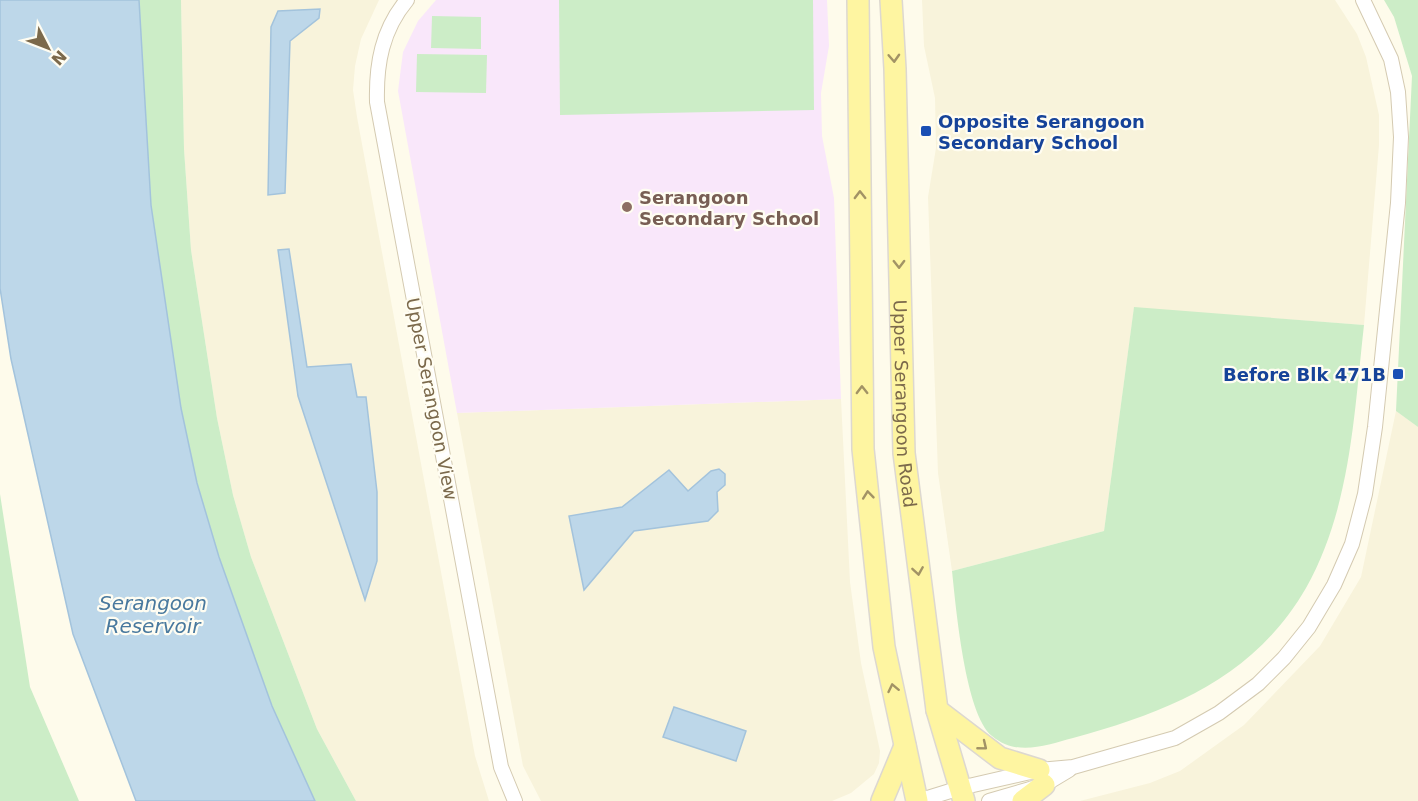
<svg xmlns="http://www.w3.org/2000/svg" width="1418" height="801" viewBox="0 0 1418 801" font-family="'DejaVu Sans',sans-serif">
  <style>
    .residential { fill: #f8f3db }
    .education { fill: #f9e7fa }
    .green { fill: #ccedc7 }
    .water { fill: #bdd7e9; stroke: #a3c3dc; stroke-width: 1.5 }
    .lines { fill: none; stroke-linecap: round; stroke-linejoin: round }
    .minor-casing { stroke: #d4cab1; stroke-width: 16 }
    .primary-casing { stroke: #ddd8d0; stroke-width: 24 }
    .minor { stroke: #fff; stroke-width: 14 }
    .primary { stroke: #fef5a1; stroke-width: 21 }
    .oneway { stroke: #a29365 }
    .transit-dot { fill: #1a4fb4; stroke: #fffdf2; stroke-width: 2 }
    .education-dot { fill: #8d6e63; stroke: #fffdf2; stroke-width: 2 }
    .labels { text-anchor: middle; dominant-baseline: central; stroke-width: 4.5; stroke-linejoin: round; paint-order: stroke }
    .transit-label { font-size: 18px; font-weight: bold; fill: #164399; stroke: #fffdf2; text-anchor: start }
    .education-label { font-size: 18px; font-weight: bold; fill: #785e54; stroke: #fffdf2; text-anchor: start }
    .street-label { font-size: 18px; fill: #7b694b; stroke: #fffdf2 }
    .water-label { font-size: 20px; font-style: italic; fill: #49799e; stroke: #fffdf2 }
  </style>
  <rect width="100%" height="100%" fill="#fefbeb"/>
  <g class="residential">
    <path d="M181,0H379L361,39L355,66L353,90L357,117L475,756L489,801H356L317,729L251,557L233,495L217,418L191,250L184,149Z"/>
    <path d="M922,0H1335L1357,34L1366,57L1379,115V145L1364,325L1134,308L1104,531L952,571L938,473L928,197L936,148L935,98L924,46Z"/>
    <path d="M841,399L850,582L861,663L880,751L879,763L874,774L851,793L832,801H541L523,766L457,413Z"/>
    <path d="M1396,411L1418,427V801H1080L1150,783L1180,771L1244,725L1320,646L1361,577Z"/>
  </g>
  <path class="education" d="M436,0H827L829,46L821,93L822,136L834,198L841,399L457,413L398,91L403,52L418,21Z"/>
  <g class="green">
    <path d="M139,0H181L184,149L191,250L217,418L233,495L251,557L317,729L356,801H315L272,706L219,557L197,483L181,408L151,205Z"/>
    <path d="M559,0H813L814,110L560,115Z"/>
    <path d="M1384,0H1418V427L1396,411L1412,76L1394,17Z"/>
    <path d="M432,16L481,17V49L431,48Z"/>
    <path d="M417,54L487,55L486,93L416,92Z"/>
    <path d="M1134,307L1364,325C1354,414 1351,508 1306,588C1254,678 1169,712 1073,738C1046,745 1017,757 992,736C965,714 956,607 952,571L1104,531Z"/>
    <path d="M0,494L30,687L79,801H0Z"/>
  </g>
  <g class="water">
    <path d="M0,0H139L151,205L181,408L197,483L219,557L272,706L315,801H136L73,634L11,359L0,288Z"/>
    <path d="M320,9L319,18L290,41L285,193L268,195L271,27L278,11Z"/>
    <path d="M289,249L307,367L351,364L357,397H366L377,492V561L365,600L298,396L278,250Z"/>
    <path d="M719,469L725,474V485L717,492L718,511L708,521L634,531L584,590L569,516L622,507L669,470L688,491L711,471Z"/>
    <path d="M674,707L746,731L736,761L663,737Z"/>
  </g>
  <g class="lines">
    <g class="minor-casing">
      <g id="minor">
        <path d="M407,0C382,30 376,64 377,102L501,767L515,801"/>
        <path d="M918,801L960,788L1039,770L1073,767L1175,738L1219,713L1258,684L1284,658L1309,627L1334,585L1352,544L1365,494L1375,427L1398,203L1401,137L1398,92L1391,59L1363,0"/>
        <path d="M989,801L1044,785L1069,770"/>
      </g>
    </g>
    <g class="primary-casing">
      <g id="primary">
        <path d="M858,0L863,449L884,647L917,801"/>
        <path id="s1" d="M891,0L895,69L904,453L937,710L964,801"/>
        <path d="M937,710L1000,758L1039,770"/>
        <path d="M882,801L905,746"/>
        <path d="M1023,801L1044,785"/>
      </g>
    </g>
    <use href="#minor" class="minor"/>
    <use href="#primary" class="primary"/>
  </g>
  <defs><path id="oneway-chevron" d="M-2-3.5L2.5 0L-2 3.5" fill="none" stroke-width="1.6" stroke-linecap="round" stroke-linejoin="round" transform="scale(1.5)"/></defs>
  <g class="oneway">
    <use href="#oneway-chevron" transform="translate(894 58) rotate(87)"/>
    <use href="#oneway-chevron" transform="translate(860 195) rotate(-91)"/>
    <use href="#oneway-chevron" transform="translate(899 264) rotate(89)"/>
    <use href="#oneway-chevron" transform="translate(862 390) rotate(-91)"/>
    <use href="#oneway-chevron" transform="translate(868 495) rotate(-96)"/>
    <use href="#oneway-chevron" transform="translate(918 571) rotate(81)"/>
    <use href="#oneway-chevron" transform="translate(893 688) rotate(-102)"/>
    <use href="#oneway-chevron" transform="translate(983 746) rotate(39)"/>
  </g>
  <g class="transit-dot">
    <rect x="920" y="125" width="12" height="12" rx="3"/>
    <rect x="1392" y="368" width="12" height="12" rx="3"/>
  </g>
  <circle class="education-dot" cx="627" cy="207" r="6"/>
  <g class="labels">
    <g class="transit-label">
      <text x="938" y="121">Opposite Serangoon<tspan x="938" dy="21">Secondary School</tspan></text>
      <text x="1386" y="374" text-anchor="end">Before Blk 471B</text>
    </g>
    <g class="education-label">
      <text x="639" y="197">Serangoon<tspan x="639" dy="21">Secondary School</tspan></text>
    </g>
    <g class="street-label">
      <text transform="translate(432 399) rotate(79)">Upper Serangoon View</text>
      <text stroke="none"><textPath href="#s1" startOffset="404">Upper Serangoon Road</textPath></text>
    </g>
    <g class="water-label">
      <text x="153" y="603">Serangoon<tspan x="153" dy="23">Reservoir</tspan></text>
    </g>
  </g>
  <g transform="translate(48 48) rotate(132)" stroke="#fffdf2" stroke-width="4.5" paint-order="stroke">
  <path d="M0-4.5L10 22L0 15L-10 22Z" fill="#7b694b"/>
  <text y="-9" font-size="16" font-weight="bold" text-anchor="middle" fill="#7b694b">N</text>
  </g>
</svg>
